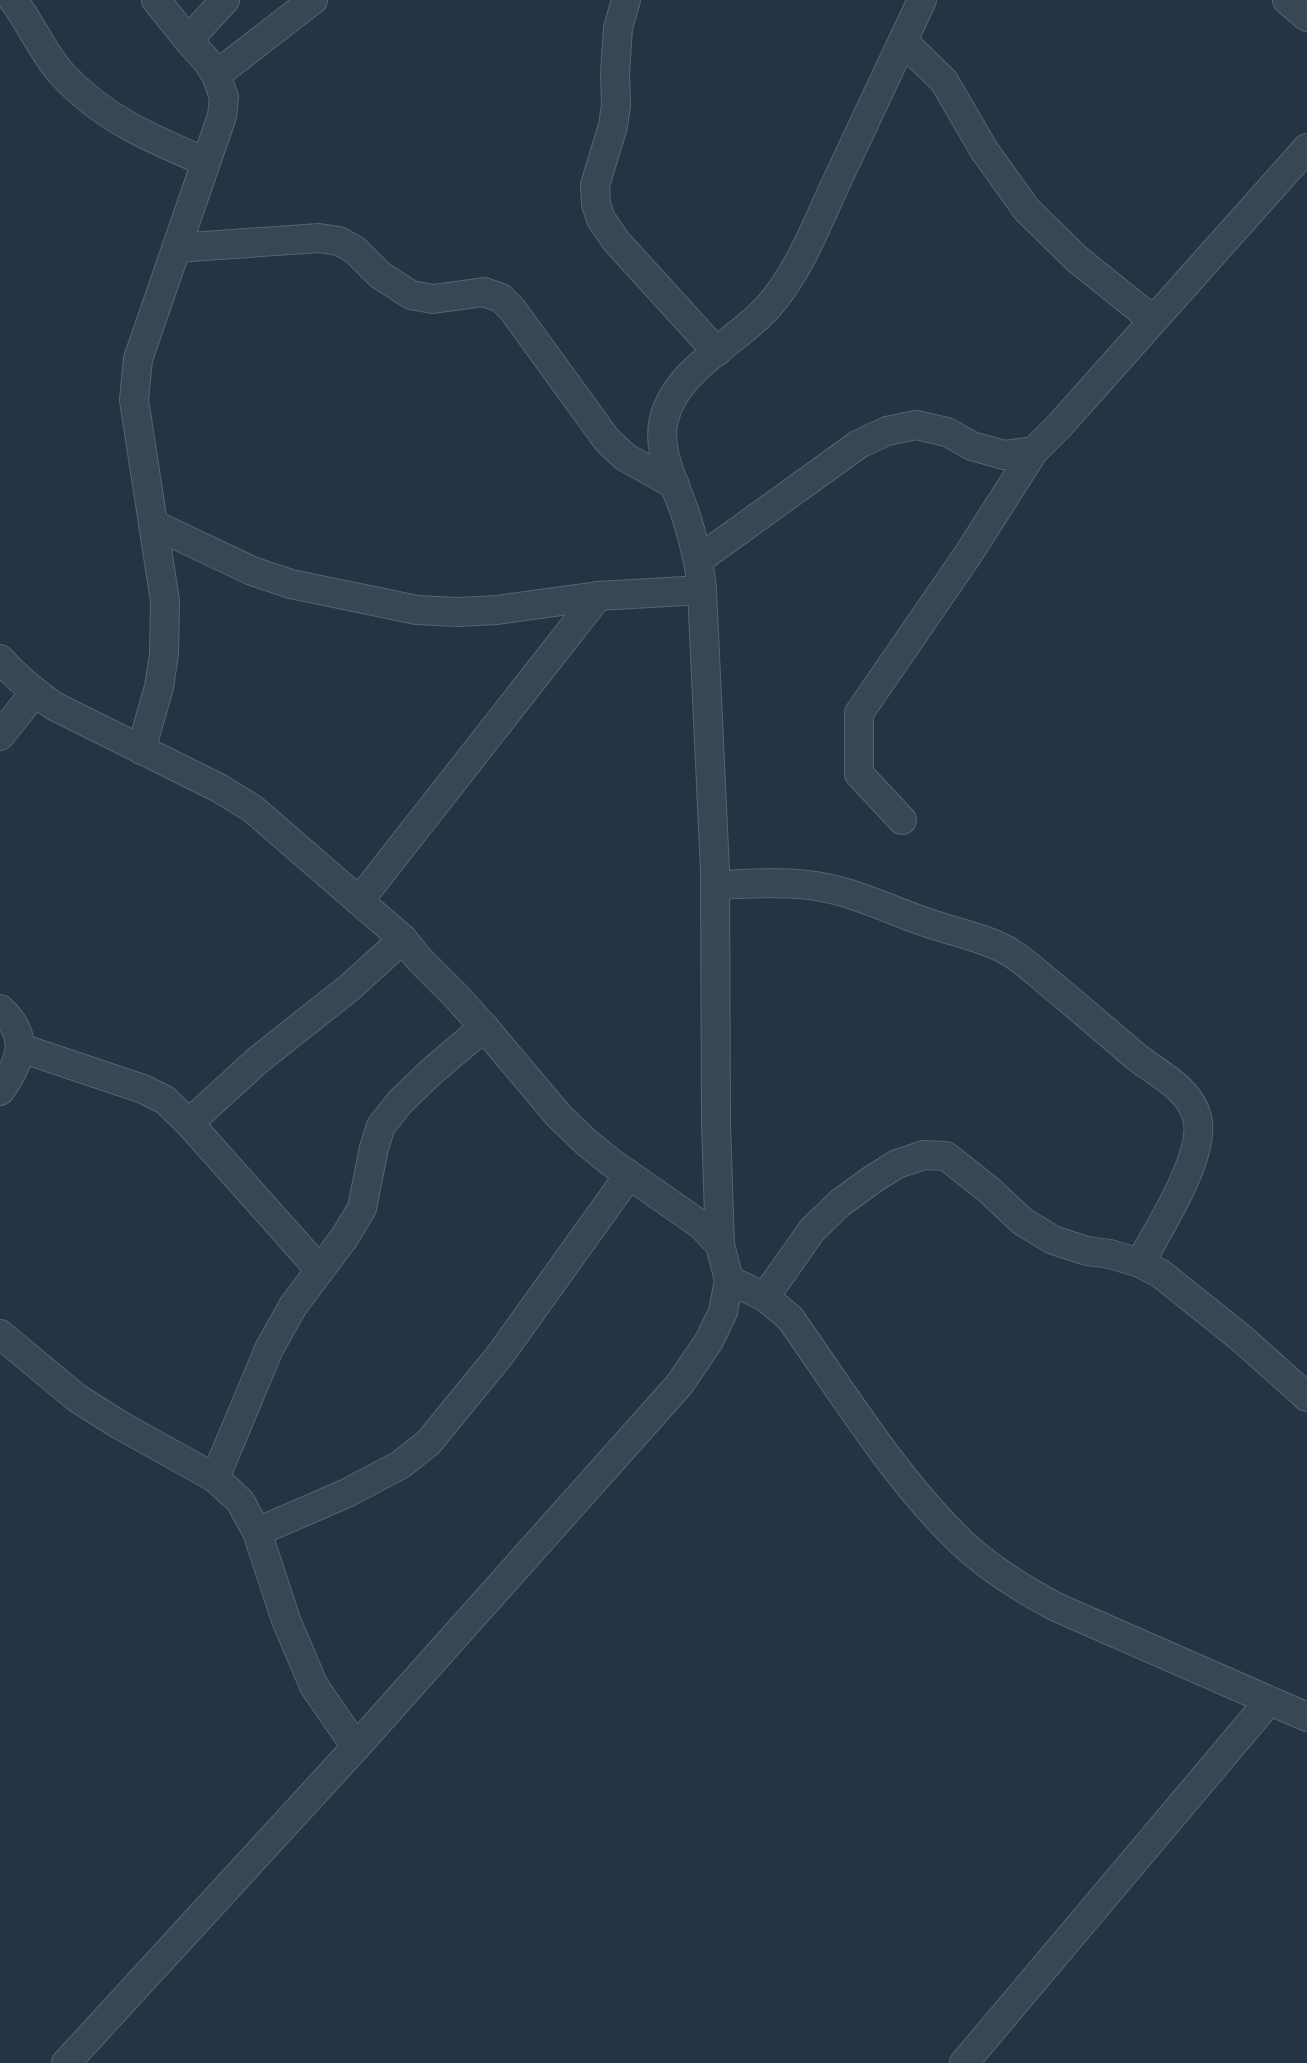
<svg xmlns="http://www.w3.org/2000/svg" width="1307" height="2063" viewBox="0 0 1307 2063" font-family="'Roboto Condensed',sans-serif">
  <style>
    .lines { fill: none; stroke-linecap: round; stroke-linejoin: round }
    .street-casing { stroke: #576371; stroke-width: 30 }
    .street { stroke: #394653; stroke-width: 28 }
  </style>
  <rect width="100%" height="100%" fill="#253444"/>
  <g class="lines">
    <g class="street-casing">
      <g id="street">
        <path d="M13,0C31,23 42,52 62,74C102,118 152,139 206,162"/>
        <path d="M626,0L618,28L615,73L616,105L613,126L595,185L596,204L601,219L616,241L717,352"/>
        <path d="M1287,0L1307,17"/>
        <path d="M188,40L225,0"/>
        <path d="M903,41L944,81L984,150L1027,210L1077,259L1153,320"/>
        <path d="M216,75L313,0"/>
        <path d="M176,248L319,238L339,241L355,250L380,275L411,295L433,299L484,292L501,298L512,309L607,440L625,457L675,485"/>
        <path d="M153,524L252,571L291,584L417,610L458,612L497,610L598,596L702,590"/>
        <path d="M698,560L859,444L887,431L916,425L947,432L972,446L1004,455L1034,451L1060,425L1307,148"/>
        <path d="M0,659C16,677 34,692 54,706L219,788L253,809L403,939L419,959L456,996L484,1027L558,1115L587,1143L612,1163L701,1225L720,1245L729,1280L723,1312L709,1341L679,1385L356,1747L66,2063"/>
        <path d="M0,736L35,692"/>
        <path d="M141,750L159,687L164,654L165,601L134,400L138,359L222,116L224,97L216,75L207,61L188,40L156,0"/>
        <path d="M902,820L859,774V713L967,556L1034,451"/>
        <path d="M715,885C757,884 799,879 839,891C870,899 898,913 928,923C954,932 982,937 1006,950C1021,958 1035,971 1048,982C1077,1006 1106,1031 1134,1055C1157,1074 1193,1089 1198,1122C1203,1160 1159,1228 1140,1263"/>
        <path d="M359,901L598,596"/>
        <path d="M0,1009C31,1037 21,1061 0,1091"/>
        <path d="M21,1048L143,1089L165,1100L189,1123L319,1269"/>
        <path d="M189,1123L258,1060L349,988L403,939"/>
        <path d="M720,1245L716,1124L715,871L702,590C700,564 693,538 685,513C675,483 656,451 664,419C676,369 737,342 768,307C799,272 816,226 835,185C864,123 893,62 922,0"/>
        <path d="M729,1280L765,1297L790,1318C843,1393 894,1477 960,1541C988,1568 1022,1589 1056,1607L1307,1717"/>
        <path d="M765,1297L812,1230L840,1203L873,1179L897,1164L924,1155L946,1156L989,1190L1022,1221L1053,1240L1087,1251L1110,1254L1140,1263L1161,1274L1241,1338L1307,1397"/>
        <path d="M0,1334L77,1398L118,1424L215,1478L240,1501L257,1532L286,1620L314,1686L356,1747"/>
        <path d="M215,1478L269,1349L293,1306L344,1238L362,1208L374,1148L381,1126L400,1102L431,1072L484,1027"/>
        <path d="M257,1532L347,1493L400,1465L428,1443L500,1355L629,1175"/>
        <path d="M964,2063L1269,1701"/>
      </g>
    </g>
    <use href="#street" class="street"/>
  </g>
</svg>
